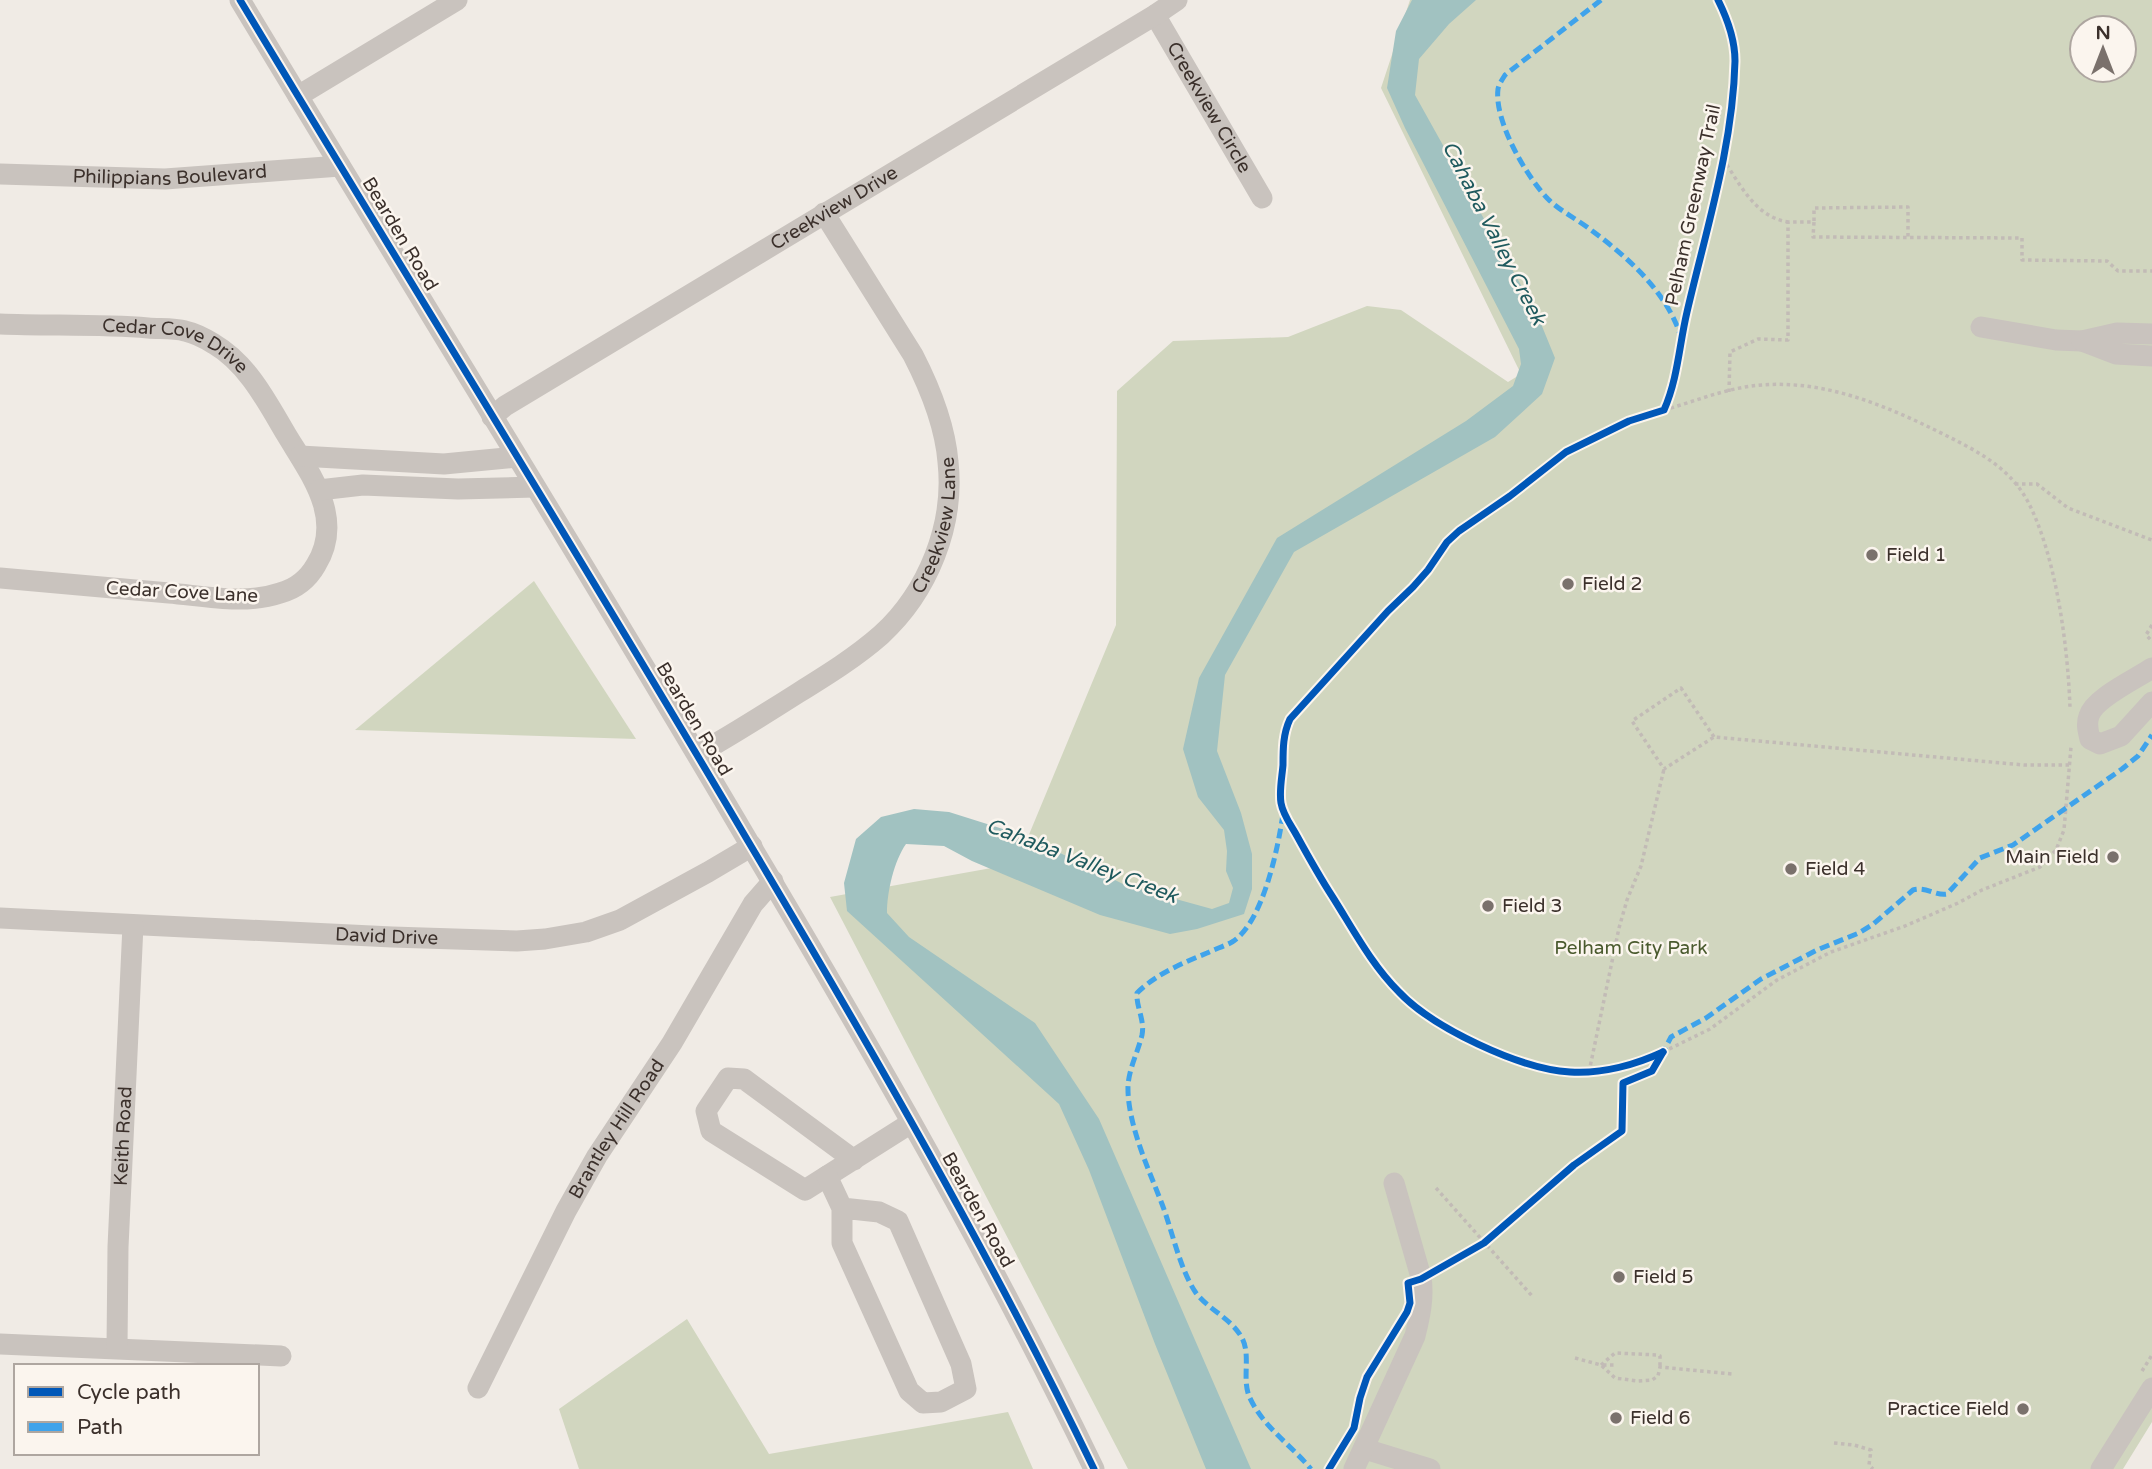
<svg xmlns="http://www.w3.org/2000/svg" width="2152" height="1469" viewBox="0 0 2152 1469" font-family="'Varela Round',sans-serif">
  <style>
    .green { fill: #d1d6bf; fill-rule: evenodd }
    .water { fill: #a1c2c1 }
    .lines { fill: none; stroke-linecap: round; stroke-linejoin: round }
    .path { stroke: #c2bbb6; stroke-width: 3.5; stroke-dasharray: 3.5 3.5; stroke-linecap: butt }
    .minor { stroke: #c9c3be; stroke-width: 21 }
    .quiet { stroke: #3fa3eb; stroke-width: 5; stroke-dasharray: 10 5; stroke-linecap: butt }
    .cycleway-casing { stroke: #fbf5ee; stroke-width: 11 }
    .cycleway { stroke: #0057b8; stroke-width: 7 }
    .poi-dot { fill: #7a716c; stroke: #fbf5ee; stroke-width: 2.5 }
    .labels { text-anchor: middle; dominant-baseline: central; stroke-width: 5; stroke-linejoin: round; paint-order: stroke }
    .street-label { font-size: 19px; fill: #3b302b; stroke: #fbf5ee }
    .poi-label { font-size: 19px; fill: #3b302b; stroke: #fbf5ee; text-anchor: start }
    .park-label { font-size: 19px; fill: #4a5a2e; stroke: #fbf5ee }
    .water-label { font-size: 21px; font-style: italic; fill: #1f5a5e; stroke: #fbf5ee }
  </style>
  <rect width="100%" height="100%" fill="#f0ebe5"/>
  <g class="green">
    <path d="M1410,0H2152V1422L2123,1469H1128L830,897L1064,855L1028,837L1116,625L1117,391L1173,341L1288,337L1367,306L1401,310L1508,382L1521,374L1381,88ZM2082,28H2124V70H2082Z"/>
    <path d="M534,581L636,739L355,730Z"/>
    <path d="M687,1319L769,1454L1008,1412L1033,1469H579L559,1409Z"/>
  </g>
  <path class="water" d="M1412,0H1476L1449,24L1419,59L1415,95L1537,314L1555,358L1542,394L1495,437L1294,552L1225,675L1217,751L1241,813L1252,854V889L1244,914L1197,929L1170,934L1100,915L972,861L944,846L906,844C894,861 887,892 887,913L909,937L1035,1023L1099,1119L1251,1469H1206L1155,1344L1089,1170L1059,1104L847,911L844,883L856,839L881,817L914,809L949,812L1028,837L1125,885L1212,909L1229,903L1233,888L1226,871L1227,851L1224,830L1198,797L1183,749L1199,678L1277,538L1466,421L1513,386L1521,364L1519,349L1405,128L1387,88L1396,31Z"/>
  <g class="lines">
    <g class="path">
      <path d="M1723,159C1740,184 1755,217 1788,222"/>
      <path d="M1814,221V208L1908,207V237"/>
      <path d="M1681,336C1692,290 1702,245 1713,200C1724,152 1739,95 1734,46C1732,29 1725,15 1718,0"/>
      <path d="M1729,392L1730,352L1758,339L1788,340V222H1814L1813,237L2022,238V260L2107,261L2118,271H2152"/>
      <path d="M1664,410C1696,401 1729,387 1762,385C1823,380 1882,404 1935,430C1971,448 2007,464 2027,500C2056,554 2068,647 2070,708"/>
      <path d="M2015,484H2037L2068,508L2152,540"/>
      <path d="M2152,625L2146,635L2152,641"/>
      <path d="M1714,737L1681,688L1632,721L1664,769L1714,737L2024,765H2071"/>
      <path d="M1663,1052L1710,1029L1777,980L1831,952L1905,926L1958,903L1982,890L2040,867L2056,850L2064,830L2071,747"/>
      <path d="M1589,1072L1619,928L1627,900L1641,866L1664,769"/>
      <path d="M1436,1188L1533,1297"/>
      <path d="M1575,1358L1601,1365L1615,1378L1637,1381L1652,1380L1658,1376L1660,1367L1732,1374"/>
      <path d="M1601,1365L1615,1353L1657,1355L1660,1356V1367"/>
      <path d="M1603,1365H1616"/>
      <path d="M2142,1371L2152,1355"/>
      <path d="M1834,1443L1854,1445L1871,1450L1869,1465L1873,1469"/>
    </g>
    <g class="minor">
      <path d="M240,0C409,281 582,559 748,841C870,1046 990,1254 1094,1469"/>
      <path id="s1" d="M1155,15L1262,198"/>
      <path d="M298,96L457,0"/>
      <path id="s2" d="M0,174L165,179L340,166"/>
      <path id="s3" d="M0,324C49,326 99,324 148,328C160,329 174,328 185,331C194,333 206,339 214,344C248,364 267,402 286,434C310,474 345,518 316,565C308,579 295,589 280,593C245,605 204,596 169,593C113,588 56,583 0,578"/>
      <path d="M1981,327L2056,340L2082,341"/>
      <path d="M2152,334L2117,333L2082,341L2116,354L2152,356"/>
      <path id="s4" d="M492,417L505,406L1155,15L1177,0"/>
      <path d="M300,456L444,464L517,457"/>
      <path d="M319,490L363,485L458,489L535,487"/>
      <path d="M2152,668C2136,679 2094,698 2089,716C2086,724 2088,731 2090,739L2100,744L2121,736L2152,702"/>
      <path id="s5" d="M698,754C732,735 765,714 798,693C827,675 856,657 881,635C928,592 955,525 948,462C945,424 930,388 913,355L824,213"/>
      <path id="s6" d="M0,918L392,937L517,941L545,939L586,932L620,920L708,872L752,846"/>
      <path d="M854,1160L744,1079L728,1078L706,1111L711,1131L805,1190L911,1123"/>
      <path d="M827,1176L842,1208V1243L909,1391L923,1403L941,1402L966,1389L961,1364L898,1221L879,1212L842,1208"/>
      <path d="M0,1344L281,1356"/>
      <path id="s7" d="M117,1348L118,1247L133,925"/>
      <path id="s8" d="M478,1388L566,1211L597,1156L672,1043L753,904L773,881"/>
      <path d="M1365,1449L1430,1469"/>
      <path d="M1354,1469L1415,1336C1420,1316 1424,1297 1421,1277L1394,1183"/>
      <path d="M2101,1469L2152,1388"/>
    </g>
    <g class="quiet">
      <path d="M1601,0L1505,75C1502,80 1499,84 1498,89C1494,121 1526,176 1548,199C1559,210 1573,217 1587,227C1624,254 1665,289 1680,334"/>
      <path d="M1283,814C1278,848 1263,923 1232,942C1225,946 1215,949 1207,953C1183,963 1156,974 1137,993C1136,1007 1145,1020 1142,1035C1138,1052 1129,1068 1128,1086C1127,1123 1149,1170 1162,1204C1172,1230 1180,1270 1196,1293C1209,1310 1232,1319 1242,1338C1251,1355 1242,1378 1249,1396C1262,1426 1291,1445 1311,1469"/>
      <path d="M1661,1056L1671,1037L1706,1018L1761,979L1817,950L1859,933L1872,925L1913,890C1926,886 1935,896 1947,894L1980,858L2013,845L2122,769L2138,756L2152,735"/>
    </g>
    <g class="cycleway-casing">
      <g id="cycleway">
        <path d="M240,0C409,281 582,559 748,841C870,1046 990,1254 1094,1469"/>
        <path d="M1663,1052C1635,1065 1601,1074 1570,1072C1520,1069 1433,1028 1399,992C1371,964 1353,929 1332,896C1319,876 1308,856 1297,836C1291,825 1283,815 1281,803C1279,791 1282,777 1283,765C1283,749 1283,734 1290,719L1388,611L1413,587L1428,570L1447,542L1459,531L1510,496L1566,452L1629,421L1664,410C1678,378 1679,346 1687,312C1706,230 1733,146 1735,61C1735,39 1728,20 1718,0"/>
        <path d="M1329,1469L1354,1428L1360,1398L1367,1377L1407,1312L1410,1303L1408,1283L1421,1279L1484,1243L1574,1165L1622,1131L1623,1083L1652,1071L1663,1052"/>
      </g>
    </g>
    <use href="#cycleway" class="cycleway"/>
  </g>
  <g class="poi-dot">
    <circle cx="1872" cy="555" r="7"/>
    <circle cx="1568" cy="584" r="7"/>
    <circle cx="2113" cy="857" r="7"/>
    <circle cx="1791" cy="869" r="7"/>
    <circle cx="1488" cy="906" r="7"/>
    <circle cx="1619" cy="1277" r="7"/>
    <circle cx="2023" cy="1409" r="7"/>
    <circle cx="1616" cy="1418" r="7"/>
  </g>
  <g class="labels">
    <g class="street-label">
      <text stroke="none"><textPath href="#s1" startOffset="107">Creekview Circle</textPath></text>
      <text stroke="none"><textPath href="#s2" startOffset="170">Philippians Boulevard</textPath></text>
      <text transform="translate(1693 205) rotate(-78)">Pelham Greenway Trail</text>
      <text stroke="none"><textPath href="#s4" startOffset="401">Creekview Drive</textPath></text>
      <text transform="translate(400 234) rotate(59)">Bearden Road</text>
      <text stroke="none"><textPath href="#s3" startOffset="180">Cedar Cove Drive</textPath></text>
      <text stroke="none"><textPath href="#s5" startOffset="345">Creekview Lane</textPath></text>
      <text transform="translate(182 592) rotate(3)">Cedar Cove Lane</text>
      <text transform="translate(694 719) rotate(59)">Bearden Road</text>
      <text stroke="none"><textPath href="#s6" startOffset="387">David Drive</textPath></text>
      <text stroke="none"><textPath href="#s8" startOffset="294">Brantley Hill Road</textPath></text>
      <text stroke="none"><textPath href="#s7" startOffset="212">Keith Road</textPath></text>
      <text transform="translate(978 1210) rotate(61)">Bearden Road</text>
    </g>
    <g class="poi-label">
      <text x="1886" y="555">Field 1</text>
      <text x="1582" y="584">Field 2</text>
      <text x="2099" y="857" text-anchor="end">Main Field</text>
      <text x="1805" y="869">Field 4</text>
      <text x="1502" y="906">Field 3</text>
      <text x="1633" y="1277">Field 5</text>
      <text x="2009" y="1409" text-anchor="end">Practice Field</text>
      <text x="1630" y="1418">Field 6</text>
    </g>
    <g class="park-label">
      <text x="1631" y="948">Pelham City Park</text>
    </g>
    <g class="water-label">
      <text transform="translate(1494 233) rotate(63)">Cahaba Valley Creek</text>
      <text transform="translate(1082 861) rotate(21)">Cahaba Valley Creek</text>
    </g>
  </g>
  <rect x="14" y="1364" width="245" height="91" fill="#fbf5ee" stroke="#aea6a0" stroke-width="2"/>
  <rect x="28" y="1387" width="35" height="10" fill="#0057b8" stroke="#aea6a0" stroke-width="2"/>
  <text x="77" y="1399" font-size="21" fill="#3b302b">Cycle path</text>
  <rect x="28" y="1422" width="35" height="10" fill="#3fa3eb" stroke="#aea6a0" stroke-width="2"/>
  <text x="77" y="1434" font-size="21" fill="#3b302b">Path</text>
  <g transform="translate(2103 49)"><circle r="33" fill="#fbf5ee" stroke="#aea6a0" stroke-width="2"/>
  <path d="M0-5L12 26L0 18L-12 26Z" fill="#7a716c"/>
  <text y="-10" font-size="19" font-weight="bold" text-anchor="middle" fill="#3b302b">N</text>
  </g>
</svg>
